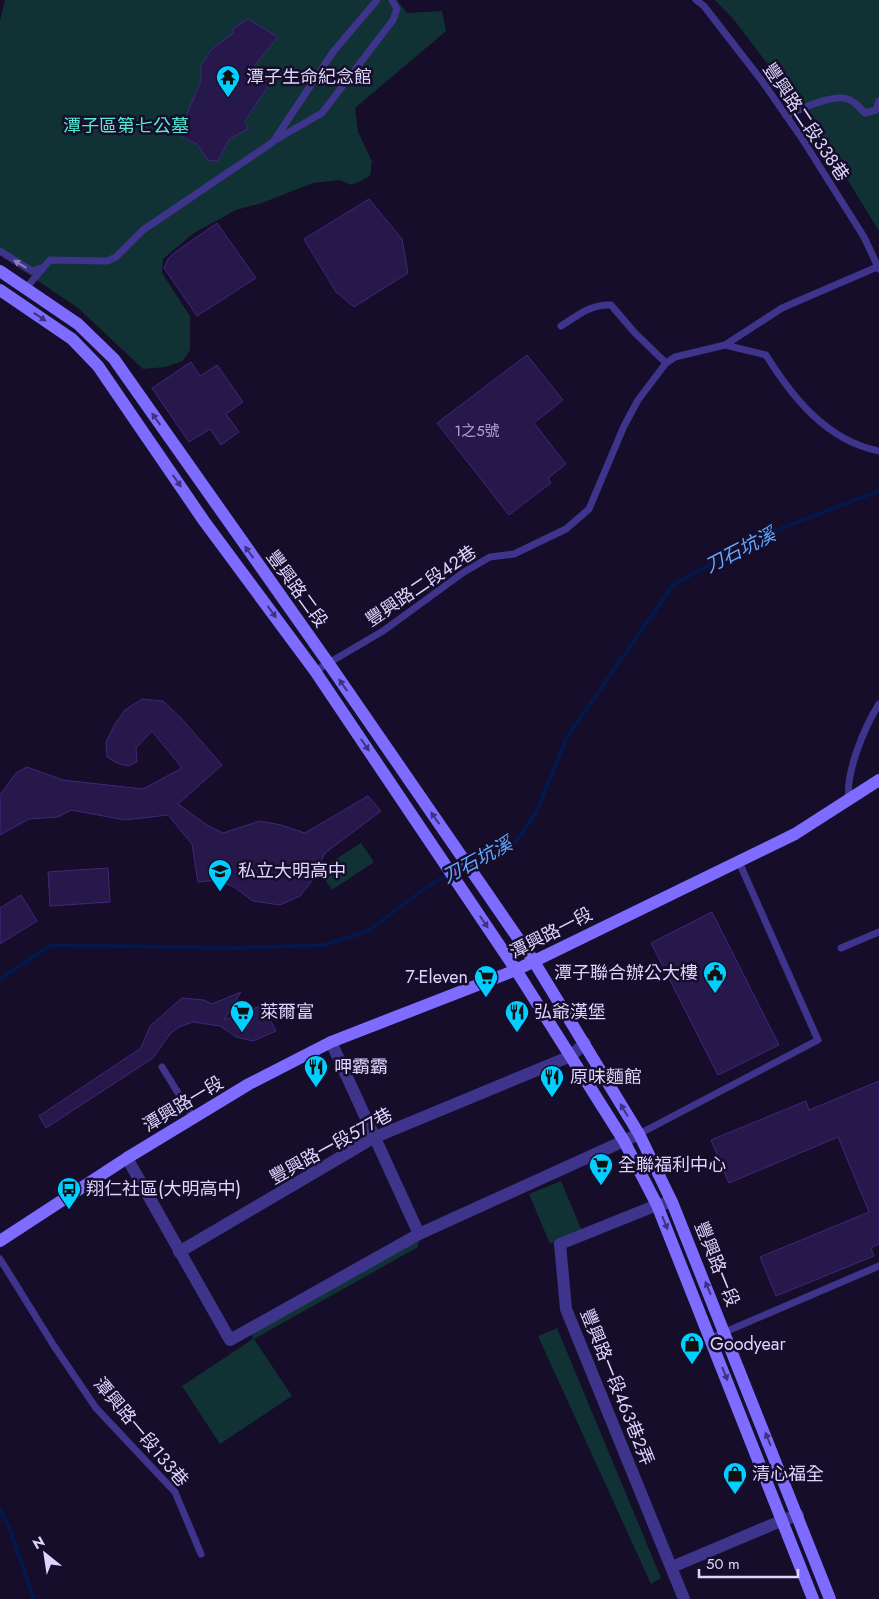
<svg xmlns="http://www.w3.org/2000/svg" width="879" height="1599" viewBox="0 0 879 1599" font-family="Jost,'Noto Sans TC',sans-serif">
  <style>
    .green { fill: #103234 }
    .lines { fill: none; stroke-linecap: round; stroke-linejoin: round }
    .stream { stroke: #05184a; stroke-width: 4 }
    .building { fill: #27184c; stroke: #3f277a }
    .lane { stroke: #3f348c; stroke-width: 7 }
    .street { stroke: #3f348c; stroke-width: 12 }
    .secondary { stroke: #7d6cff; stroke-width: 12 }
    .oneway { fill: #877cc0 }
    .oneway2 { fill: #3f337f }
    .labels { text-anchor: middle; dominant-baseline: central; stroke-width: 5; stroke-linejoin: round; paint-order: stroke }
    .number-label { font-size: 15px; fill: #b0a6d2 }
    .poi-label { font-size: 18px; fill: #ded5ff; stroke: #150d29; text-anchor: start }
    .street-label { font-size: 18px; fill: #ded5ff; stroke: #150d29 }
    .park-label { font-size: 18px; fill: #55ebd3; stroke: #150d29 }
    .water-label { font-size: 19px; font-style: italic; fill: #63a9ff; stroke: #150d29 }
  </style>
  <rect width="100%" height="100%" fill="#150d29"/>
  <g class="green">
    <path d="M5,0H397L407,13L442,11L446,31L355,108L358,132L372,161L370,176L352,185L339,180L313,183L262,203L236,210L194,233L163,259L162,273L190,316V350L183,361L165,367L143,369L78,308L0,255V21Z"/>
    <path d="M715,0H879V231L815,127L735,21Z"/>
    <path d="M361,843L374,862L332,890L319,870Z"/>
    <path d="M561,1181L582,1231L550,1244L529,1194Z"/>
    <path d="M419,1234L418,1247L254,1339L292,1396L220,1444L182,1386L253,1339L250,1329Z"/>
    <path d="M557,1328L661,1578L651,1584L538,1336Z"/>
  </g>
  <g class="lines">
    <g class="stream">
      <path d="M455,872L516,842L536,813L567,737L673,585L761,536L879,491"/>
      <path d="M0,979L51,945L237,948L324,945L368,931L428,886L448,875"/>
      <path d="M0,1509L9,1527L34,1599"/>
    </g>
  </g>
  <g class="building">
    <path d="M248,19L278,37L254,66L269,85L245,121L248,129L229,139L218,161L208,160L197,144L178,135L201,81V66L211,50L232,34L234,28Z"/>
    <path d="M369,199L402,239L408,273L354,307L336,292L304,239Z"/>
    <path d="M217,223L256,278L197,316L164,268L168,259L174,253Z"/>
    <path d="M527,355L563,400L534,423L566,464L548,478L551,483L509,515L437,423Z"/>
    <path d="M191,362L200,376L217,365L243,402L226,414L239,432L221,445L210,429L189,442L152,388Z"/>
    <path d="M142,699L163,701L181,718L222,765L178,804L207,825L223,833L260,821L281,825L305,833L368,796L381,811L325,853L311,882L300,896L280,905L253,901L234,887L218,880L198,882L192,844L168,815L125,820L71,810L58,817L29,819L0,835V795L16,773L27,767L63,780L143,789L182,768L152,731L136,748L137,762L128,766L117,763L107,757L106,742L115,724L125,710Z"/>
    <path d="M108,868L110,902L50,906L48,872Z"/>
    <path d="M21,895L37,921L0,944V908Z"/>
    <path d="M712,912L779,1045L718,1075L651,943Z"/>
    <path d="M241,992L224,1020L263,1005L276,1031L253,1041L236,1037L220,1026L193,1022L179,1027L170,1034L153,1058L46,1128L39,1116L141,1048L150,1026L182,998L204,1000L212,1004Z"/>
    <path d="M879,1081V1244L871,1248L874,1256L776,1296L760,1257L869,1212L838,1137L729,1183L711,1140L806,1101L809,1110Z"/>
  </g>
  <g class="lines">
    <g class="lane">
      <path d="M696,0L704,6L762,81L801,137L864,237L879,269"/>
      <path d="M786,116C800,109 836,92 850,100C855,102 861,109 865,113L876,110L879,101"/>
      <path d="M277,139L322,113L393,20L397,9L392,0"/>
      <path d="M0,251L32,271L41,268"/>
      <path d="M26,288L50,260L107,261L116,257L143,230L273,142L333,52L377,0"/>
      <path d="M561,326C578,315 591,304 611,305L635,333L666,363"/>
      <path d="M725,345L766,355C792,397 827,441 879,451"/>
      <path d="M315,671L383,631L464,572L490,557L514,554L566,529L589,509L624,426L638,400L666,363L675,357L725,345L782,308L877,267"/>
      <path d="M849,799C845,773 865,726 879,704"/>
      <path d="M841,948L879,932"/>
      <path d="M162,1067L193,1117"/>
      <path d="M639,1134L818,1040L739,862"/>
      <path d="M0,1259L54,1346L96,1408L175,1492L201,1554"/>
      <path d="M711,1338L879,1266"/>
    </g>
    <g class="street">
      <path d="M331,1042L419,1234"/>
      <path d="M127,1158L230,1340L419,1234L639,1134"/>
      <path d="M672,1202L657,1205L560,1244L566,1309L684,1599"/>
      <path d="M179,1252L373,1138L571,1056L585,1043"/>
      <path d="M672,1567L783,1520L798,1515"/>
    </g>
    <g class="secondary">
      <path d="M0,271L78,324L114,359L329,664L533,960L639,1134L672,1202L830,1599"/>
      <path d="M0,290L72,339L98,366L204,521L315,671L516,970L624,1141L657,1205L813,1599"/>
      <path d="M0,1241L127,1158L249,1084L331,1042L516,970L795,834L879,780"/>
    </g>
  </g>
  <defs><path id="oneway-solid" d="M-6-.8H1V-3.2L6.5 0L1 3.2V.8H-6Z" transform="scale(1.25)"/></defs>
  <use class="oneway" href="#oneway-solid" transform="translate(20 264) rotate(-149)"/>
  <g class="oneway2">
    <use href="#oneway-solid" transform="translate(40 317) rotate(34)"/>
    <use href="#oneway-solid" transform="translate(156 419) rotate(-125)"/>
    <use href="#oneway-solid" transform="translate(177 481) rotate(55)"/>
    <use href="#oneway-solid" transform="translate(249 552) rotate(-126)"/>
    <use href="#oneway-solid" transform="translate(272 612) rotate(54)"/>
    <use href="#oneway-solid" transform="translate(343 685) rotate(-125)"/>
    <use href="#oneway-solid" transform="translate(365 745) rotate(56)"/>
    <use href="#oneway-solid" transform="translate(435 818) rotate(-125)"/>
    <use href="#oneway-solid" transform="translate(484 922) rotate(56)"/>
    <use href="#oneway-solid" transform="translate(624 1110) rotate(-121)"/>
    <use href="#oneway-solid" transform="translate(665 1223) rotate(68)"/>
    <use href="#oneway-solid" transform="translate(708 1288) rotate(-112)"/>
    <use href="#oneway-solid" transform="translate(725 1374) rotate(68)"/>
    <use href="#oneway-solid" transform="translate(768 1439) rotate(-112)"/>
  </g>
  <defs>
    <g id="temple-pin" transform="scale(1.25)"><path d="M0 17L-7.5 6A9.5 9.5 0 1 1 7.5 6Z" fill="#01cfff" stroke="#150d29"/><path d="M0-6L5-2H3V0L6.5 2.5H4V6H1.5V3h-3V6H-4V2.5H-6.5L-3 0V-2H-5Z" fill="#111"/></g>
    <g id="school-pin" transform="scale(1.25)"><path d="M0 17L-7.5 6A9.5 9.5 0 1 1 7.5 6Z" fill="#01cfff" stroke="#150d29"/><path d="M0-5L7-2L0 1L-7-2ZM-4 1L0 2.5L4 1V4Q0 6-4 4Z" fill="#111"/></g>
    <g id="civic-pin" transform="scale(1.25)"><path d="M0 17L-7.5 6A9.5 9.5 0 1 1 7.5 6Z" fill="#01cfff" stroke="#150d29"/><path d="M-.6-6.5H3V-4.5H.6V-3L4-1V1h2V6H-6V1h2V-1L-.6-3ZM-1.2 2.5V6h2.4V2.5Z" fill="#111"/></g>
    <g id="supermarket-pin" transform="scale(1.25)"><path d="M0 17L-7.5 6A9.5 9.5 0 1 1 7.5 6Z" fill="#01cfff" stroke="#150d29"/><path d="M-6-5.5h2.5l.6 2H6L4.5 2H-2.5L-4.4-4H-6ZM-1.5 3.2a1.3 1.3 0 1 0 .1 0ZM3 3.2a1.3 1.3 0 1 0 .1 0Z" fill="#111"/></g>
    <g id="restaurant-pin" transform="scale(1.25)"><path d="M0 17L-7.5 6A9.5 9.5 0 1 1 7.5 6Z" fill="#01cfff" stroke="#150d29"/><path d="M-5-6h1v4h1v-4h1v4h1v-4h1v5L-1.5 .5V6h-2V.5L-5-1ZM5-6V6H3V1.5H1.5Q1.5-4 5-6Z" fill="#111"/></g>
    <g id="bus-pin" transform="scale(1.25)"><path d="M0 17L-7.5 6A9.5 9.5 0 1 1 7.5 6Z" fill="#01cfff" stroke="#150d29"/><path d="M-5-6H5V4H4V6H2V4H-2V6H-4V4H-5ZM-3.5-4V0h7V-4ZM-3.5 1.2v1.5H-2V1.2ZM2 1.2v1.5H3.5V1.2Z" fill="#111"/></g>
    <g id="shop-pin" transform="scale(1.25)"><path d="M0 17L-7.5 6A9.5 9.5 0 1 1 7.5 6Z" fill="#01cfff" stroke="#150d29"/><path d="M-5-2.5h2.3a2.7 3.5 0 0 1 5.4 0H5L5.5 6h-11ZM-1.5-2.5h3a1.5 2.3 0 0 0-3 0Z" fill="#111"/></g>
  </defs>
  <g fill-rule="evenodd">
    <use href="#temple-pin" x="228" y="77"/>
    <use href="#school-pin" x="220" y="871"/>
    <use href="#civic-pin" x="715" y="973"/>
    <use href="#supermarket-pin" x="486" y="977"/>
    <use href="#supermarket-pin" x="242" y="1012"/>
    <use href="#restaurant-pin" x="517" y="1012"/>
    <use href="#restaurant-pin" x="316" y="1067"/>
    <use href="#restaurant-pin" x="552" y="1077"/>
    <use href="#supermarket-pin" x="601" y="1165"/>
    <use href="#bus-pin" x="69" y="1189"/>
    <use href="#shop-pin" x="692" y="1344"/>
    <use href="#shop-pin" x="735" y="1474"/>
  </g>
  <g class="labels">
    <g class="number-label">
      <text x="477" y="431">1之5號</text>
    </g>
    <g class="poi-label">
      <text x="246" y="77">潭子生命紀念館</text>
      <text x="238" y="871">私立大明高中</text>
      <text x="698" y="973" text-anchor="end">潭子聯合辦公大樓</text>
      <text x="468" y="977" text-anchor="end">7-Eleven</text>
      <text x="260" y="1012">萊爾富</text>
      <text x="534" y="1012">弘爺漢堡</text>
      <text x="334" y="1067">呷霸霸</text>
      <text x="570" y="1077">原味麵館</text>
      <text x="618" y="1165">全聯福利中心</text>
      <text x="86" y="1189">翔仁社區(大明高中)</text>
      <text x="710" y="1344">Goodyear</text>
      <text x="752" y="1474">清心福全</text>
    </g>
    <g class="street-label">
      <text transform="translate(806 122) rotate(56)">豐興路二段338巷</text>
      <text transform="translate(421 586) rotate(-34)">豐興路二段42巷</text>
      <text transform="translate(297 589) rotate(54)">豐興路二段</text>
      <text transform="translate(551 933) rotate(-27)">潭興路一段</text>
      <text transform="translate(183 1104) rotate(-31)">潭興路一段</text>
      <text transform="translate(331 1146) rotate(-29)">豐興路一段577巷</text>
      <text transform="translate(717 1264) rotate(68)">豐興路一段</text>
      <text transform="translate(617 1387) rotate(68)">豐興路一段463巷2弄</text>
      <text transform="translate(141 1432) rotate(50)">潭興路一段133巷</text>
    </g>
    <g class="park-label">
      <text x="126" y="126">潭子區第七公墓</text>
    </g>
    <g class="water-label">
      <text transform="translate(740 550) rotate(-27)">刀石坑溪</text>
      <text transform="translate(477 860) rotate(-28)">刀石坑溪</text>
    </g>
  </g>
  <g transform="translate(45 1554) rotate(330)" stroke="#150d29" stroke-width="4" paint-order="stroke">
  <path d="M0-4L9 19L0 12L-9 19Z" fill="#ded5ff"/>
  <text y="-8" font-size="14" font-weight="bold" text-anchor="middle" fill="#ded5ff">N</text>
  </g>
  <path d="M699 1569v8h99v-8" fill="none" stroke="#ded5ff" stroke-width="2.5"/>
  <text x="706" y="1569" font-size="15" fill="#ded5ff" stroke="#150d29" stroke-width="4" paint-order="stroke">50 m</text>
</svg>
